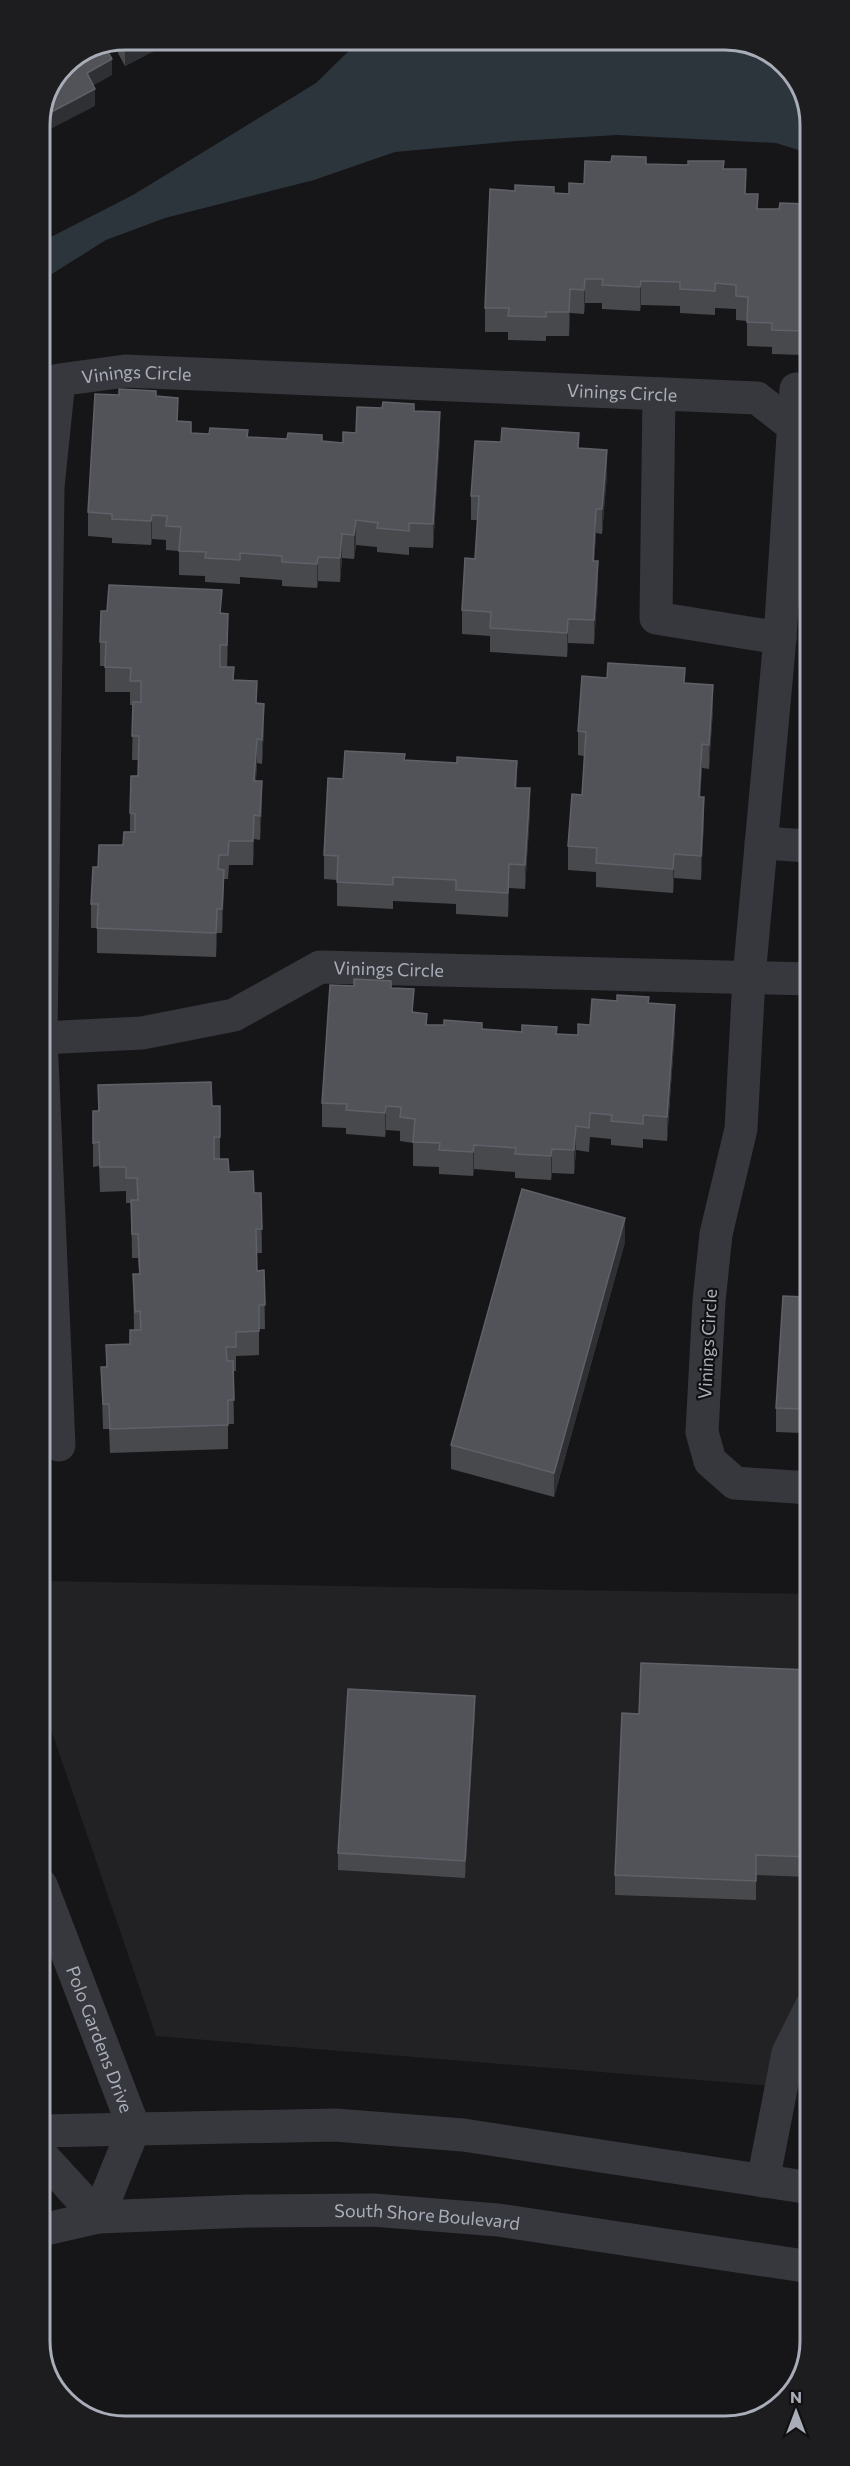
<svg xmlns="http://www.w3.org/2000/svg" width="850" height="2466" viewBox="0 0 850 2466" font-family="Commissioner,sans-serif">
  <style>
    .built { fill: #222225 }
    .water { fill: #2c353c }
    .lines { fill: none; stroke-linecap: round; stroke-linejoin: round }
    .minor { stroke: #37383d; stroke-width: 33 }
    .wall { fill: #47494d }
    .shaded-wall { fill: #2f3033 }
    .building { fill: #525359; stroke: #5f6168; stroke-width: 1.5 }
    .labels { text-anchor: middle; dominant-baseline: central; stroke-width: 4.5; stroke-linejoin: round; paint-order: stroke }
    .street-label { font-size: 18px; fill: #a8adb8; stroke: #111113 }
    .rim { fill: none; stroke: #a8adb8; stroke-width: 3 }
  </style>
  <rect width="100%" height="100%" fill="#161618"/>
  <path class="built" d="M41,1581L810,1594L811,2089L156,2036L41,1700Z"/>
  <path class="water" d="M361,39H731L782,60L808,103V153L776,143L617,135L516,141L395,152L314,180L165,218L106,240L39,282V243L133,195L316,83Z"/>
  <g class="lines">
    <g class="minor">
      <path d="M796,389L780,638L749,977L741,1129L716,1234L709,1301L702,1432L710,1461L735,1483L810,1488"/>
      <path d="M659,394L656,618L780,638"/>
      <path d="M761,843L809,846"/>
      <path id="s1" d="M41,1038L142,1033L234,1015L320,967L809,979"/>
      <path id="s2" d="M59,1445L41,1038L48,487L59,380L125,371L757,398L793,426"/>
      <path id="s3" d="M41,1885L134,2128L98,2217"/>
      <path d="M42,2131L335,2125L463,2135L811,2188"/>
      <path d="M42,2156L98,2217"/>
      <path d="M763,2181L788,2053L811,2007"/>
      <path id="s4" d="M42,2230L98,2217L248,2211L373,2210L498,2220L811,2267"/>
    </g>
  </g>
  <g class="wall">
    <path d="M125,39H177L125,66L113,44Z"/>
    <path d="M646,164L724,169L758,209H779L808,204V348H803V355L772,354V347L747,346V321L736,320V309L715,308V315L680,313V306L641,305L640,311L602,309V303H585L584,314L570,313L569,336H546V341L508,340V332H485V308L554,193L569,194L584,184Z"/>
    <path d="M119,395L156,396L178,421L191,433L343,443L356,433L414,411L440,436L433,548L409,547V555L377,552V547L356,545L354,559L342,558L340,582L318,581L317,588L282,586V580L240,577V584L205,582V576L179,575V551L166,550V540L152,539L151,545L112,543V538L88,536V512Z"/>
    <path d="M579,448L607,474L602,534L596,533L594,561L598,585L594,644L568,643L567,657L490,652V636L462,634V610L475,559L478,520H471V496Z"/>
    <path d="M222,613L228,638L227,667L234,680L257,703L264,728L262,764L257,763L256,781L262,805L260,840L254,839L253,865H229L228,879H224L222,933H217L216,957L97,953V928H91V904L98,867L123,845L130,832V813L138,776V760H132L133,705H130V692H105V666H100V642Z"/>
    <path d="M685,683L713,709L709,769L702,768L700,797L704,821L701,880L674,878L673,893L596,887V872L568,870V846L582,795L584,756L578,755V731Z"/>
    <path d="M405,760L517,788L530,812L525,889L509,888L508,917L456,914V904L393,901V909L337,906V880L324,879V855L343,779Z"/>
    <path d="M391,988L414,1012L427,1025L578,1035L590,1025L649,1003L675,1029L667,1141L643,1139V1148L611,1145V1139L590,1137L589,1152L576,1150L574,1174L552,1173L551,1180L515,1178V1172L474,1169L473,1176L439,1174V1167L413,1166V1143L400,1141V1131L386,1130L385,1137L346,1134V1128L322,1127V1103Z"/>
    <path d="M98,1085L212,1106H220V1159L229,1172L254,1193H261L262,1253H257V1271L264,1270L265,1329H259V1355L236,1356V1371H233L234,1424H228V1449L110,1453L109,1429H103L101,1367H106V1345L130,1344V1330H134L133,1274H139L138,1258H132L131,1203H126V1191L100,1192L99,1166L93,1167V1111H98Z"/>
    <path d="M625,1242L554,1497L451,1469V1445Z"/>
    <path d="M810,1289V1440H802V1433L776,1432V1408Z"/>
    <path d="M810,1670V1877L756,1875V1900L615,1895V1875L639,1714Z"/>
    <path d="M475,1713L465,1878L338,1870V1853Z"/>
  </g>
  <g class="shaded-wall">
    <path d="M146,39H177L125,66V50Z"/>
    <path d="M112,59V75L87,89V73Z"/>
    <path d="M95,89V106L39,135L40,118Z"/>
    <path d="M585,279V303L584,314V290Z"/>
    <path d="M641,281V305L640,311V287Z"/>
    <path d="M570,289V313L569,336V312Z"/>
    <path d="M440,412V436L433,548V524Z"/>
    <path d="M607,450V474L602,534V509Z"/>
    <path d="M596,509V533L593,585V561Z"/>
    <path d="M152,515V539L151,545V521Z"/>
    <path d="M356,520V545L354,559V535Z"/>
    <path d="M342,534V558L340,582V558Z"/>
    <path d="M318,557V581L317,588V564Z"/>
    <path d="M598,561V585L594,644V620Z"/>
    <path d="M228,614V638L227,669V645Z"/>
    <path d="M568,619V643L567,657V633Z"/>
    <path d="M713,685V709L709,769V745Z"/>
    <path d="M264,704V728L262,764V740Z"/>
    <path d="M257,739V763L254,805V781Z"/>
    <path d="M702,744V768L699,821V797Z"/>
    <path d="M517,761V785L515,812V788Z"/>
    <path d="M262,781V805L260,840V816Z"/>
    <path d="M530,788V812L525,889V865Z"/>
    <path d="M704,797V821L701,880V856Z"/>
    <path d="M254,815V839L253,865V841Z"/>
    <path d="M674,854V878L673,893V869Z"/>
    <path d="M509,864V888L508,917V893Z"/>
    <path d="M224,870V894L222,933V909Z"/>
    <path d="M217,909V933L216,957V933Z"/>
    <path d="M675,1005V1029L667,1141V1117Z"/>
    <path d="M386,1106V1130L385,1137V1113Z"/>
    <path d="M576,1126V1150L574,1174V1150Z"/>
    <path d="M474,1145V1169L473,1176V1152Z"/>
    <path d="M552,1149V1173L551,1180V1156Z"/>
    <path d="M625,1218V1242L554,1497V1473Z"/>
    <path d="M475,1696V1713L465,1878V1861Z"/>
  </g>
  <g class="building">
    <path d="M125,39H146L125,50L120,41Z"/>
    <path d="M105,47L112,59L87,73L95,89L40,118L64,64Z"/>
    <path d="M612,156L646,157V164L688,165V161H724L723,169H746L745,194H758L757,209H779L780,203L808,204V324H803V331L772,330V323L747,322L748,297L736,296V285L715,283V291L680,289V282L641,281L640,287L602,285L603,279H585L584,290L570,289L569,312H546V317L508,316L509,308H485L490,189L515,191V185L554,187V193L569,194V183L584,184L585,161L611,162Z"/>
    <path d="M119,389L156,391V396L178,398L177,421L191,422V433L209,434L210,428L248,430L247,437L287,439L288,433L322,435V441L343,443V432L356,433L357,407L382,408L383,402L414,404V411L440,412L433,524L409,523V531L377,528L378,523L356,520L354,535L342,534L340,558L318,557L317,564L282,562V556L240,553V560L205,558L206,552L179,551L181,527L166,526L167,516L152,515L151,521L112,519V514L88,512L95,394L119,395Z"/>
    <path d="M502,428L579,433L578,448L607,450L602,509H596L593,561H598L594,620L568,619L567,633L490,628L491,612L462,610L465,558L475,559L479,496H471L475,441L501,442Z"/>
    <path d="M109,585L222,590L220,613L228,614L227,645H220V667H234L233,680L257,681L256,703L264,704L262,740L257,739L254,781H262L260,816L254,815L253,841H229L228,855H219L218,869L224,870L222,909H217L216,933L97,928L98,904H91L93,867H98L99,845H123L124,832H135V814L130,813L131,776H138L139,736H132L133,702H141V681H130L131,668L105,667L106,642H100L101,611H107Z"/>
    <path d="M608,663L685,668L684,683L713,685L709,745L702,744L699,797H704L701,856L674,854L673,869L596,863L597,848L568,846L572,794L582,795L586,732L578,731L582,676L607,678Z"/>
    <path d="M345,751L405,754L404,760L457,763V757L517,761L515,788H530L525,865L509,864L508,893L456,890V880L393,877V885L337,882L338,856L324,855L328,778L343,779Z"/>
    <path d="M354,979L391,981V988L414,989L412,1012L427,1014L426,1025H444V1020L482,1023V1029L522,1032V1025L557,1027L556,1034L578,1035V1024L590,1025L592,999L617,1001V995L649,997L648,1003L675,1005L667,1117L643,1115V1124L611,1121L612,1115L590,1113L589,1128L576,1126L574,1150L552,1149L551,1156L515,1154L516,1148L474,1145L473,1152L439,1150L440,1143L413,1142L415,1119L400,1117L401,1107L386,1106L385,1113L346,1110L347,1104L322,1103L330,985L354,986Z"/>
    <path d="M211,1082L212,1106H220V1137H214V1159H228L229,1172L253,1171L254,1193H261L262,1229H256L257,1271L264,1270L265,1305H259V1331L236,1332V1347H226L227,1361H233L234,1400H228V1425L110,1429L109,1404H103L101,1367H107L106,1345L130,1344V1330H141L140,1311L135,1312L133,1274H140L138,1234H132L131,1200H138L137,1178H126V1167H100L99,1142L93,1143V1111H99L98,1085Z"/>
    <path d="M522,1189L625,1218L554,1473L451,1445Z"/>
    <path d="M807,1289H810V1416L802,1415V1409L776,1408L783,1296L807,1297Z"/>
    <path d="M641,1663L810,1670V1857L756,1855V1881L615,1875L622,1713L639,1714Z"/>
    <path d="M348,1689L475,1696L465,1861L338,1853Z"/>
  </g>
  <g class="labels">
    <g class="street-label">
      <text stroke="none"><textPath href="#s2" startOffset="1144">Vinings Circle</textPath></text>
      <text stroke="none"><textPath href="#s2" startOffset="1630">Vinings Circle</textPath></text>
      <text stroke="none"><textPath href="#s1" startOffset="362">Vinings Circle</textPath></text>
      <text transform="translate(707 1344) rotate(-87)">Vinings Circle</text>
      <text stroke="none"><textPath href="#s3" startOffset="165">Polo Gardens Drive</textPath></text>
      <text stroke="none"><textPath href="#s4" startOffset="387">South Shore Boulevard</textPath></text>
    </g>
  </g>
  <path d="M0 0H850V2466H0ZM125 50H725A75 75 0 0 1 800 125V2341A75 75 0 0 1 725 2416H125A75 75 0 0 1 50 2341V125A75 75 0 0 1 125 50Z" fill="#1d1d20" fill-rule="evenodd"/>
  <path class="rim" d="M125 50H725A75 75 0 0 1 800 125V2341A75 75 0 0 1 725 2416H125A75 75 0 0 1 50 2341V125A75 75 0 0 1 125 50Z"/>
  <g transform="translate(796 2412)" stroke="#111113" stroke-width="4.5" paint-order="stroke">
  <path d="M0-4.5L10 22L0 15L-10 22Z" fill="#a8adb8"/>
  <text y="-9" font-size="16" font-weight="bold" text-anchor="middle" fill="#a8adb8">N</text>
  </g>
</svg>
